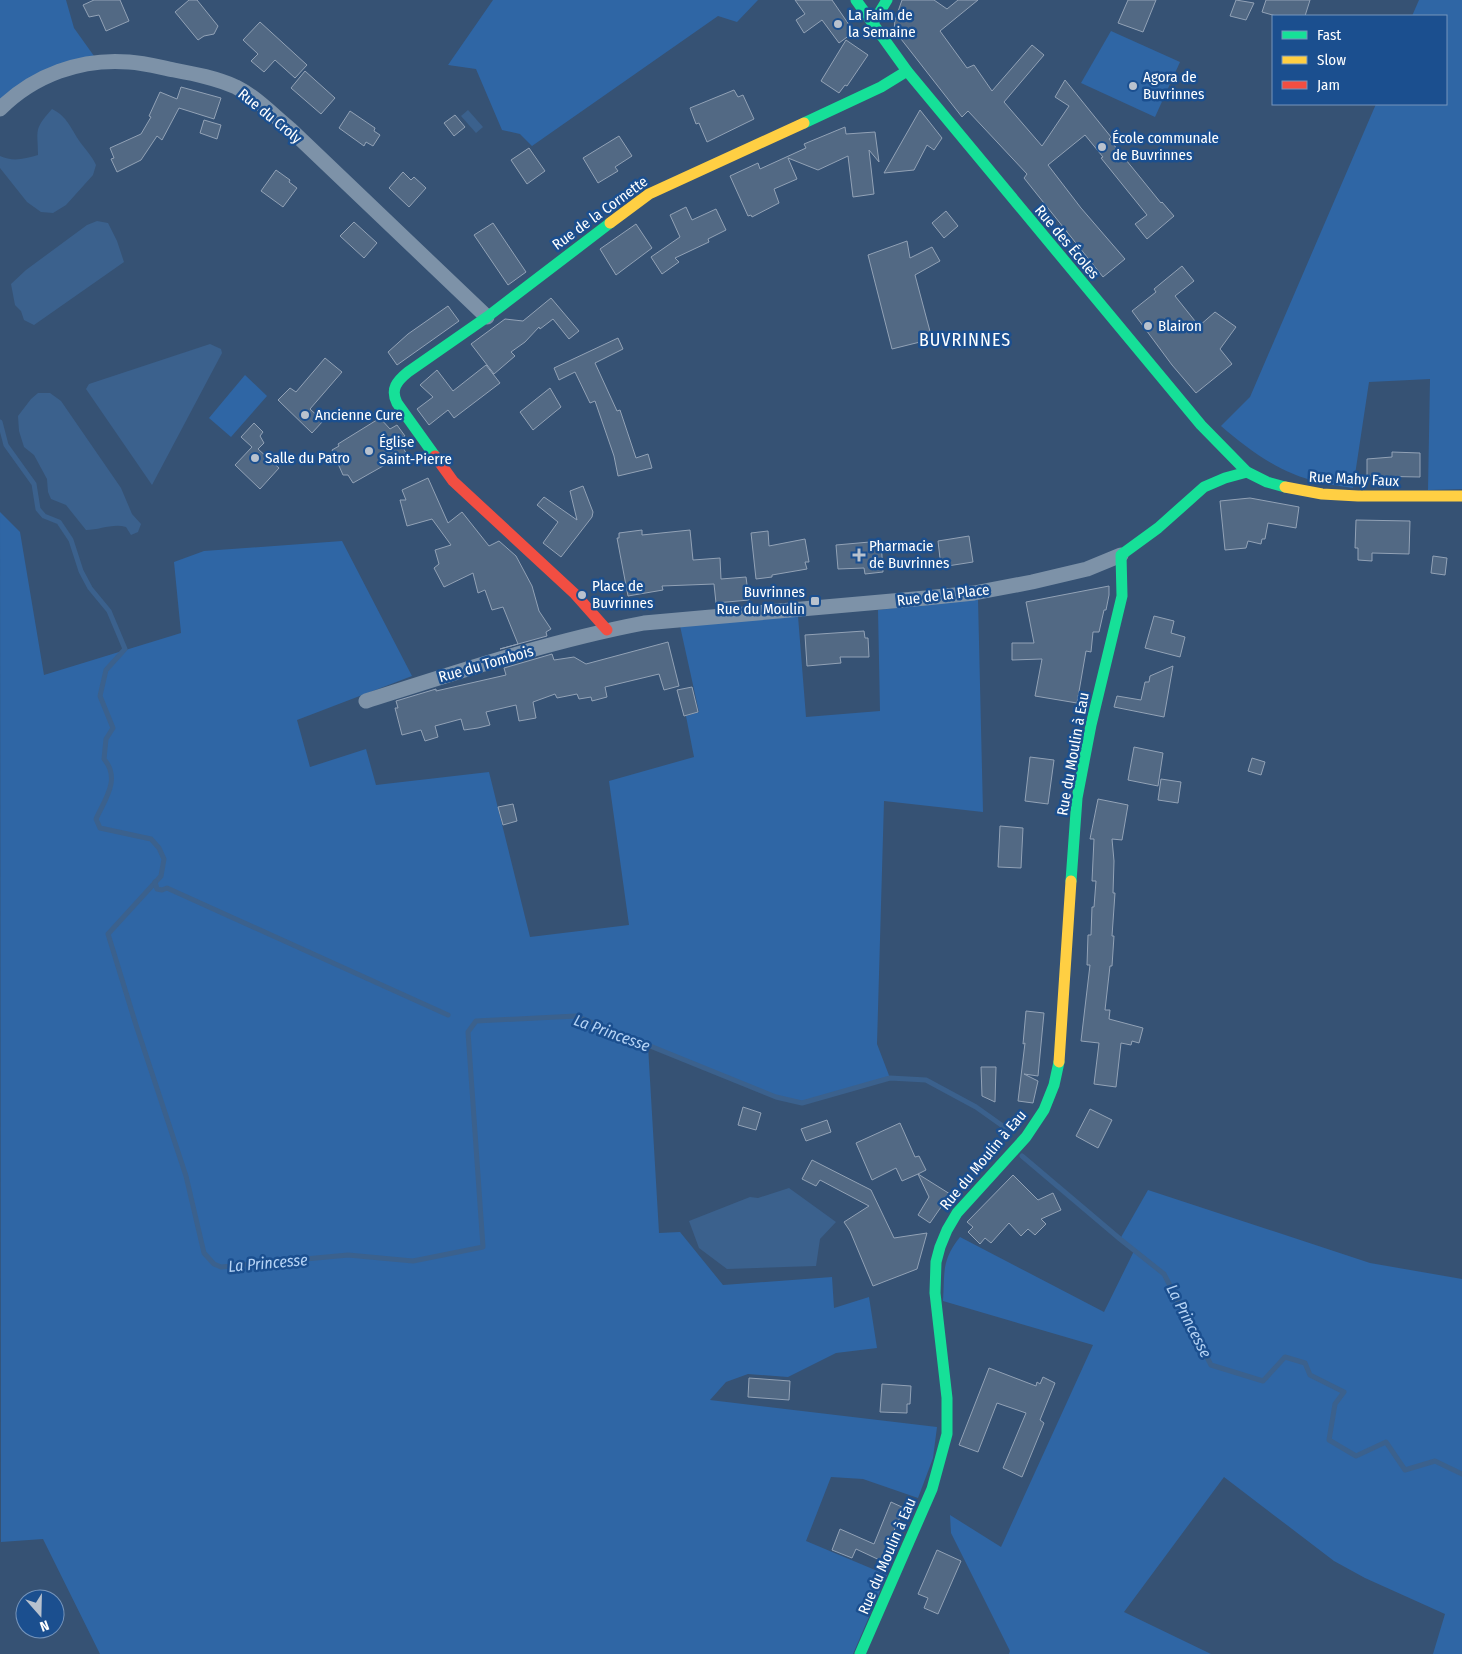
<svg xmlns="http://www.w3.org/2000/svg" width="1462" height="1654" viewBox="0 0 1462 1654" font-family="'Fira Sans Condensed',sans-serif">
  <style>
    .green { fill: #2f66a5 }
    .water { fill: #3b618d }
    .lines { fill: none; stroke-linecap: round; stroke-linejoin: round }
    .stream { stroke: #3b618d; stroke-width: 5 }
    .building { fill: #526984; stroke: #92a2b6 }
    .street { stroke: #7d92a8; stroke-width: 15 }
    .fast { stroke: #16e098; stroke-width: 11 }
    .slow { stroke: #ffcf43; stroke-width: 11 }
    .jam { stroke: #f24e42; stroke-width: 11 }
    .poi-dot { fill: #b9c2ce; stroke: #1b4f8f; stroke-width: 2 }
    .labels { text-anchor: middle; dominant-baseline: central; stroke-width: 5; stroke-linejoin: round; paint-order: stroke }
    .poi-label { font-size: 15px; fill: #fff; stroke: #1b4f8f; text-anchor: start }
    .street-label { font-size: 15px; fill: #fff; stroke: #1b4f8f }
    .water-label { font-size: 16px; font-style: italic; fill: #b5d3f5; stroke: #1b4f8f }
    .quarter-label { font-size: 18px; letter-spacing: 1px; fill: #fff; stroke: #1b4f8f }
  </style>
  <rect width="100%" height="100%" fill="#365274"/>
  <g class="green">
    <path d="M0,0H66L74,28L94,56L0,100Z"/>
    <path d="M493,0H758L737,22L718,16L532,146L520,134L502,130L476,69L448,65Z"/>
    <path d="M1419,0H1462V489L1428,490L1430,379L1369,382L1353,488C1342,486 1330,485 1318,482C1280,473 1250,451 1221,426L1250,397L1376,104H1446V16H1412Z"/>
    <path d="M1111,31L1180,62L1155,117L1081,83Z"/>
    <path d="M245,375L267,396L231,437L209,418Z"/>
    <path d="M0,512L20,532L44,675L181,633L174,562L204,551L342,541L412,676L297,720L310,767L366,749L376,785L489,772L530,937L629,925L609,781L694,757L686,716L699,712L680,626L798,616L806,717L880,711L878,610L978,599L983,812L884,801L877,1044L890,1078L802,1103L776,1097L648,1046L659,1233L680,1232L723,1285L832,1277L834,1308L869,1297L877,1348L836,1353L788,1377L748,1374L726,1382L710,1400L937,1427L933,1458L918,1498L863,1479L831,1477L806,1541L887,1575L853,1654H100L43,1539L1,1542Z"/>
    <path d="M1148,1190L1370,1263L1462,1279V1654H1433L1445,1614L1365,1578L1334,1561L1224,1477L1124,1612L1211,1654H1009L1010,1651L951,1533L950,1515L1001,1547L1093,1345L943,1301C945,1272 941,1261 960,1237L1104,1312L1134,1251L1120,1239Z"/>
  </g>
  <g class="water">
    <path d="M52,109C67,116 71,129 80,142C86,150 92,156 96,165L93,175L66,205L53,213L41,212L27,202L0,168V156C13,162 24,159 38,155C38,130 33,130 52,109Z"/>
    <path d="M468,110L483,127L476,133L461,116Z"/>
    <path d="M97,221L108,223L117,241L124,262L34,325L24,320L21,311L15,305L11,284L26,270L87,225Z"/>
    <path d="M210,344L221,349L222,353L152,485L86,389L89,384Z"/>
    <path d="M38,393H50L61,401L121,488L132,514L141,524L138,532L131,535L126,527C113,523 100,530 86,530L66,505L51,499L48,492L47,479L34,455L24,447L19,431L18,416L31,399Z"/>
    <path d="M789,1188L836,1222L820,1239L816,1266L727,1269L699,1248L689,1221L750,1197L758,1198Z"/>
  </g>
  <g class="lines">
    <g class="stream">
      <path d="M0,422L6,445L34,484L38,509L44,516L59,522L71,540L81,571L90,588L109,611L125,649L106,670L100,696L113,728L106,739L104,759C121,779 105,799 96,819L100,828L151,839L159,848L164,859L161,876L108,934L136,1025L186,1176L204,1253L214,1264L221,1267L348,1255L413,1261L483,1247L468,1032L476,1021L576,1016L776,1097L802,1103L890,1078L926,1080L976,1107L1007,1129"/>
      <path d="M155,882L157,889L162,890L167,888L448,1015"/>
      <path d="M1022,1156L1120,1239L1164,1274L1211,1365L1263,1381L1285,1357L1305,1363L1310,1375L1344,1392L1335,1404L1329,1440L1356,1456L1386,1442L1405,1470L1435,1461L1462,1474"/>
    </g>
  </g>
  <g class="building">
    <path d="M94,0H120L129,21L106,31L99,15L89,17L83,5Z"/>
    <path d="M189,0H197L218,26L214,34L204,36L198,40L175,12Z"/>
    <path d="M795,0H832L854,32L839,43L822,20L804,33L796,20L805,14Z"/>
    <path d="M902,0H934L947,9L958,0H978L940,31L967,68L974,65L992,91L1032,45L1044,55L1004,102L1042,146L1069,106L1055,97L1065,80L1111,137L1109,139L1161,203L1162,202L1174,216L1147,239L1135,224L1147,215L1101,158L1103,157L1085,135L1048,165L1081,208L1125,259L1103,277L1024,178L1027,174L968,111L962,117L894,30L895,20Z"/>
    <path d="M1128,0H1156L1143,32L1118,23Z"/>
    <path d="M1236,0L1254,3L1246,20L1230,16Z"/>
    <path d="M1266,0H1310L1305,16H1276L1262,12Z"/>
    <path d="M260,22L307,65L295,78L275,60L264,72L251,61L258,54L243,40Z"/>
    <path d="M846,40L868,55L847,86L845,85L839,93L821,81Z"/>
    <path d="M305,71L335,98L321,114L291,88Z"/>
    <path d="M181,87L221,98L214,119L179,108L162,140L157,136L141,160L117,172L111,159L114,158L110,148L141,134L151,117L149,116L160,92L177,99Z"/>
    <path d="M734,90L738,97L743,95L754,119L707,142L699,123L696,124L690,108Z"/>
    <path d="M920,110L942,138L934,150L927,145L914,170L884,173Z"/>
    <path d="M350,111L375,128L374,131L380,135L373,146L366,142L364,146L339,128Z"/>
    <path d="M455,115L465,127L454,136L444,123Z"/>
    <path d="M204,120L221,125L217,139L200,133Z"/>
    <path d="M845,127L846,134L875,132L879,162L869,150L874,194L853,197L848,156L818,170L788,158L797,179L774,189L779,203L752,217L751,215L748,216L730,176L758,163L760,169L806,148L804,144Z"/>
    <path d="M619,136L632,156L615,167L618,171L598,183L583,158Z"/>
    <path d="M529,148L545,171L527,184L511,160Z"/>
    <path d="M276,170L290,180L289,182L297,188L283,207L261,191Z"/>
    <path d="M403,172L411,180L414,177L426,188L409,207L389,188Z"/>
    <path d="M686,207L692,220L716,209L726,230L708,239L709,242L675,258L679,262L662,274L651,257L680,237L670,215Z"/>
    <path d="M946,211L958,226L944,238L932,223Z"/>
    <path d="M354,222L377,243L364,258L340,236Z"/>
    <path d="M493,223L526,272L508,285L474,235Z"/>
    <path d="M636,224L652,248L616,275L600,249Z"/>
    <path d="M907,241L910,258L932,247L940,261L915,275L932,339L892,349L868,255Z"/>
    <path d="M1182,266L1194,281L1175,296L1199,326L1215,312L1236,327L1220,349L1232,364L1196,393L1172,365L1132,311L1156,292L1154,289Z"/>
    <path d="M551,298L579,331L569,339L553,319L540,329L539,327L525,342L511,352L515,356L494,374L471,344L505,319L523,321Z"/>
    <path d="M448,306L459,321L397,365L388,352L408,334Z"/>
    <path d="M618,338L623,349L595,363L617,411L620,410L636,458L648,454L652,468L618,476L614,456L595,401L590,403L575,372L559,380L554,368Z"/>
    <path d="M325,358L342,372L310,409L323,421L312,433L278,400L290,388L296,392Z"/>
    <path d="M486,365L500,383L454,418L448,410L429,425L417,409L433,397L420,385L437,370L453,391Z"/>
    <path d="M550,388L561,407L533,430L520,412Z"/>
    <path d="M380,418L390,429L397,425L405,436L399,440L406,453L353,483L348,475H343L332,450L339,446L338,444Z"/>
    <path d="M254,423L263,432L260,436L264,443L258,449L279,468L260,489L235,465L252,447L241,437Z"/>
    <path d="M1392,452L1420,453V477L1367,476V459L1392,457Z"/>
    <path d="M428,478L448,523L462,512L489,546L499,541L516,556L532,586L539,611L551,629L546,632L547,636L500,649L518,644L503,607L492,610L485,590L478,593L473,573L444,587L434,568L439,564L435,550L451,545L432,519L407,526L400,500H406L402,490Z"/>
    <path d="M583,486L593,512L592,517L561,557L543,543L558,522L537,505L544,497L577,520L570,491Z"/>
    <path d="M1250,498L1299,507L1296,528L1268,523L1265,539H1262L1261,544L1248,541L1246,548L1225,550L1220,501Z"/>
    <path d="M1356,520L1410,521L1409,554L1372,553V561L1358,560V548H1355Z"/>
    <path d="M642,530V535L690,530L693,560L720,558L721,579L746,577L749,600L716,603L714,584L662,586L663,590L628,596L617,538H619V533Z"/>
    <path d="M768,531L769,546L805,539L809,562H805L807,569L772,575V577L756,579L751,533Z"/>
    <path d="M969,536L973,562L941,567L938,541Z"/>
    <path d="M881,541L883,572L865,574L864,568L838,569L836,545Z"/>
    <path d="M1433,556L1447,558L1445,575L1431,573Z"/>
    <path d="M1109,586V595L1106,610H1104L1099,632H1093L1091,652L1086,651L1077,703L1035,696L1042,659L1012,660V643H1034L1026,602Z"/>
    <path d="M1154,616L1174,621L1171,633L1185,637L1180,657L1145,648Z"/>
    <path d="M864,631L865,638H868L869,657H840L841,663L807,666L805,635Z"/>
    <path d="M668,642L679,686L664,690L659,674L605,687L607,697L592,701L591,697L579,699L577,694L557,698L555,694L533,702L536,718L519,721L516,705L486,712L490,725L478,728L464,730L461,719L435,726L438,737L425,741L421,730L402,735L395,708H398L396,701L436,689V691L506,675L504,668L552,654L554,660L574,657L586,664Z"/>
    <path d="M1173,666L1164,717L1114,707L1117,696L1141,700L1145,682H1149L1150,676Z"/>
    <path d="M692,687L698,712L684,716L677,690Z"/>
    <path d="M1134,747L1163,753L1158,786L1128,780Z"/>
    <path d="M1030,757L1054,760L1048,804L1025,801Z"/>
    <path d="M1252,758L1265,762L1261,775L1248,771Z"/>
    <path d="M1161,779L1181,782L1178,803L1158,800Z"/>
    <path d="M1098,799L1128,805L1122,840L1112,839L1114,861L1113,893H1115L1112,936H1114L1112,966H1110L1105,1010H1110L1109,1019L1143,1028L1139,1043L1132,1041L1131,1045L1121,1043L1116,1087L1094,1084L1099,1043L1081,1041L1090,965H1087L1088,935H1091L1092,907H1094L1096,881H1092L1094,839H1090Z"/>
    <path d="M513,804L517,821L503,825L498,807Z"/>
    <path d="M1000,826L1023,828L1021,868L998,867Z"/>
    <path d="M1026,1011L1044,1013L1038,1076L1024,1074L1038,1081L1033,1103L1018,1101L1025,1043L1023,1044Z"/>
    <path d="M981,1067H996L995,1102L982,1096Z"/>
    <path d="M743,1107L761,1113L756,1130L738,1125Z"/>
    <path d="M1090,1109L1112,1120L1098,1148L1076,1136Z"/>
    <path d="M827,1120L831,1132L806,1141L801,1129Z"/>
    <path d="M900,1123L915,1157L919,1156L926,1170L918,1174L950,1194L930,1223L918,1215L929,1197L918,1174L902,1181L896,1168L872,1180L856,1143Z"/>
    <path d="M812,1160L871,1190L894,1238L927,1233L917,1269L873,1286L850,1231L844,1222L869,1206L820,1180L816,1186L802,1179Z"/>
    <path d="M1013,1175L1038,1200L1053,1193L1061,1210L1041,1219L1046,1224L1035,1235L1028,1229L1021,1236L1009,1223L991,1243L985,1238L980,1244L968,1232L973,1227L967,1222Z"/>
    <path d="M989,1368L1036,1386L1037,1382L1040,1384L1043,1377L1055,1383L1040,1420L1044,1423L1022,1477L1003,1468L1026,1413L997,1403L978,1452L959,1445Z"/>
    <path d="M749,1378L790,1381L789,1400L748,1397Z"/>
    <path d="M882,1384L911,1386L910,1404H907V1413L880,1412Z"/>
    <path d="M891,1502L904,1508L886,1549L891,1552L886,1563L856,1549L852,1558L832,1550L840,1529L874,1544Z"/>
    <path d="M937,1550L961,1561L938,1614L924,1608L928,1598L918,1594Z"/>
  </g>
  <g class="lines">
    <g class="street">
      <path d="M0,109C34,75 81,58 129,62C144,63 159,67 174,70C195,74 216,78 236,87C256,97 273,115 290,129L487,317"/>
      <path d="M366,701C457,672 550,641 644,623L926,598L974,593L1032,582L1087,569L1121,555"/>
    </g>
    <g class="fast">
      <path d="M856,0L907,71L1201,425L1247,472L1267,482L1285,487"/>
      <path d="M873,23L887,0"/>
      <path d="M804,123L881,87L907,71"/>
      <path d="M435,456L397,403C390,389 397,381 408,372L487,317L610,223"/>
      <path d="M1071,881L1077,798L1091,725L1122,596L1121,555L1158,528L1204,487L1225,478L1247,472"/>
      <path d="M860,1654L932,1489L947,1434V1398L935,1293L936,1262L940,1247L947,1230L957,1213L1026,1137L1044,1110L1054,1085L1059,1062"/>
    </g>
    <g class="slow">
      <path d="M610,223L649,194L804,123"/>
      <path d="M1285,487L1322,494L1358,496H1462"/>
      <path d="M1059,1062L1071,881"/>
    </g>
    <path class="jam" d="M435,456L453,481L575,594L607,630"/>
  </g>
  <g class="poi-dot">
    <circle cx="838" cy="24" r="5"/>
    <circle cx="1133" cy="86" r="5"/>
    <circle cx="1102" cy="147" r="5"/>
    <circle cx="1148" cy="326" r="5"/>
    <circle cx="305" cy="415" r="5"/>
    <circle cx="369" cy="451" r="5"/>
    <circle cx="255" cy="458" r="5"/>
    <path d="M856.5 547.5h5v5h5v5h-5v5h-5v-5h-5v-5h5z"/>
    <circle cx="582" cy="595" r="5"/>
    <rect x="810" y="596" width="10" height="10" rx="2.5"/>
  </g>
  <g class="labels">
    <g class="poi-label">
      <text x="848" y="15">La Faim de<tspan x="848" dy="17">la Semaine</tspan></text>
      <text x="1143" y="77">Agora de<tspan x="1143" dy="17">Buvrinnes</tspan></text>
      <text x="1112" y="138">École communale<tspan x="1112" dy="17">de Buvrinnes</tspan></text>
      <text x="1158" y="326">Blairon</text>
      <text x="315" y="415">Ancienne Cure</text>
      <text x="379" y="442">Église<tspan x="379" dy="17">Saint-Pierre</tspan></text>
      <text x="265" y="458">Salle du Patro</text>
      <text x="869" y="546">Pharmacie<tspan x="869" dy="17">de Buvrinnes</tspan></text>
      <text x="592" y="586">Place de<tspan x="592" dy="17">Buvrinnes</tspan></text>
      <text x="805" y="592" text-anchor="end">Buvrinnes<tspan x="805" dy="17">Rue du Moulin</tspan></text>
    </g>
    <g class="street-label">
      <text transform="translate(270 116) rotate(39)">Rue du Croly</text>
      <text transform="translate(600 213) rotate(-36)">Rue de la Cornette</text>
      <text transform="translate(1067 242) rotate(50)">Rue des Écoles</text>
      <text transform="translate(1354 479) rotate(3)">Rue Mahy Faux</text>
      <text transform="translate(943 595) rotate(-7)">Rue de la Place</text>
      <text transform="translate(486 664) rotate(-16)">Rue du Tombois</text>
      <text transform="translate(1073 754) rotate(-80)">Rue du Moulin à Eau</text>
      <text transform="translate(983 1160) rotate(-50)">Rue du Moulin à Eau</text>
      <text transform="translate(887 1556) rotate(-67)">Rue du Moulin à Eau</text>
    </g>
    <g class="water-label">
      <text transform="translate(612 1033) rotate(20)">La Princesse</text>
      <text transform="translate(268 1263) rotate(-5)">La Princesse</text>
      <text transform="translate(1189 1321) rotate(63)">La Princesse</text>
    </g>
    <g class="quarter-label">
      <text x="965" y="340">BUVRINNES</text>
    </g>
  </g>
  <rect x="1272" y="15" width="175" height="90" fill="#1b4f8f" stroke="#7695bc"/>
  <rect x="1282" y="31" width="25" height="8" fill="#16e098" stroke="#7695bc"/>
  <text x="1317" y="40" font-size="15" fill="#ffffff">Fast</text>
  <rect x="1282" y="56" width="25" height="8" fill="#ffcf43" stroke="#7695bc"/>
  <text x="1317" y="65" font-size="15" fill="#ffffff">Slow</text>
  <rect x="1282" y="81" width="25" height="8" fill="#f24e42" stroke="#7695bc"/>
  <text x="1317" y="90" font-size="15" fill="#ffffff">Jam</text>
  <g transform="translate(40 1614) rotate(160)"><circle r="24" fill="#1b4f8f" stroke="#7695bc"/>
  <path d="M0-4L9 19L0 12L-9 19Z" fill="#b9c2ce"/>
  <text y="-8" font-size="14" font-weight="bold" text-anchor="middle" fill="#ffffff">N</text>
  </g>
</svg>
